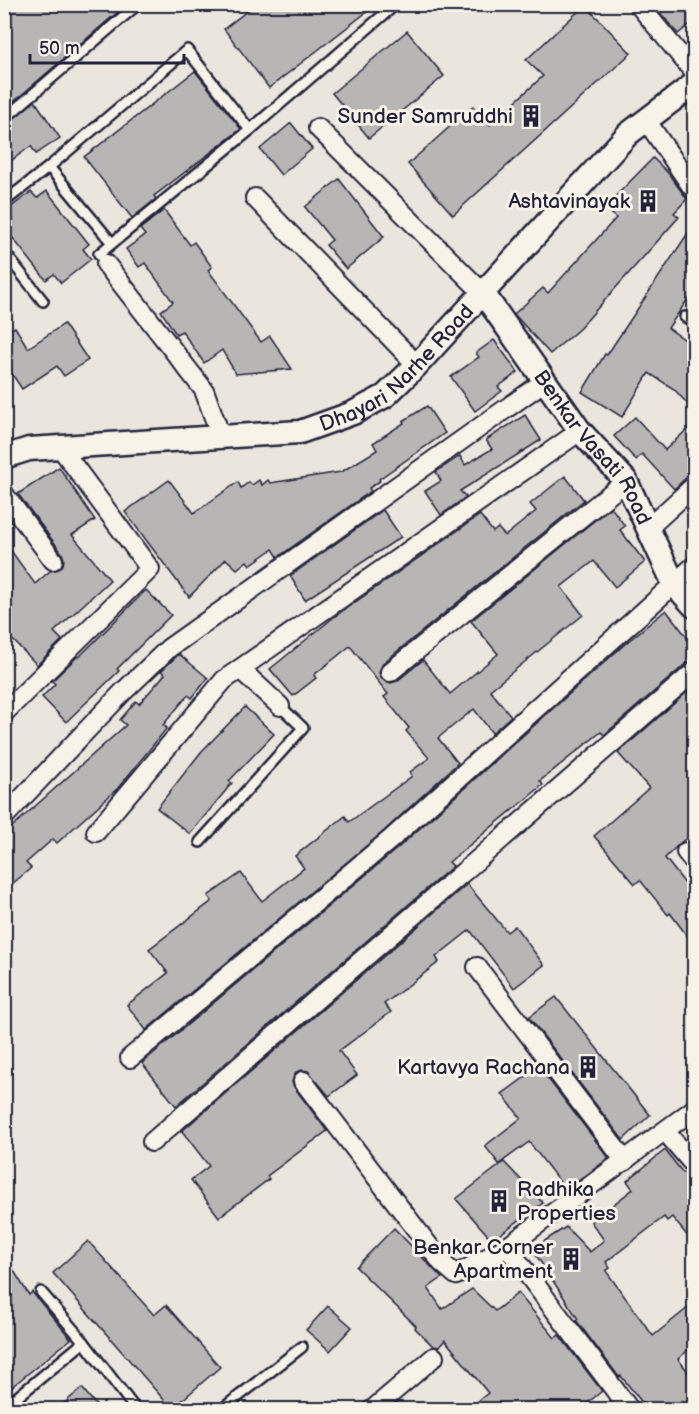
<svg xmlns="http://www.w3.org/2000/svg" width="699" height="1414" viewBox="0 0 699 1414" font-family="'Balsamiq Sans',sans-serif">
  <style>
    .building { fill: #b8b6b5; stroke: #22223b; stroke-width: 1.5 }
    .lines { fill: none; stroke-linecap: round; stroke-linejoin: round }
    .service-casing { stroke: #22223b; stroke-width: 14 }
    .minor-casing { stroke: #22223b; stroke-width: 22 }
    .tertiary-casing { stroke: #22223b; stroke-width: 27 }
    .service { stroke: #f7f3e8; stroke-width: 9 }
    .minor { stroke: #f7f3e8; stroke-width: 18 }
    .tertiary { stroke: #f7f3e8; stroke-width: 22 }
    .labels { text-anchor: middle; dominant-baseline: central; stroke-width: 6; stroke-linejoin: round; paint-order: stroke }
    .poi-label { font-size: 21px; fill: #22223b; stroke: #f7f3e8; text-anchor: end }
    .street-label { font-size: 21px; fill: #22223b; stroke: #f7f3e8 }
  </style>
  <rect width="100%" height="100%" fill="#eae6de"/>
  <filter id="ink" filterUnits="userSpaceOnUse"><feTurbulence type="fractalNoise" baseFrequency=".0167" numOctaves="2"/><feDisplacementMap in="SourceGraphic" scale="12" xChannelSelector="R" yChannelSelector="G"/><feConvolveMatrix kernelMatrix="1 2 1 2 8 2 1 2 1" color-interpolation-filters="sRGB"/></filter>
  <g filter="url(#ink)">
    <g class="building">
      <path d="M4,4H127L4,110Z"/>
      <path d="M256,4H377L269,88L224,29Z"/>
      <path d="M653,4H685L694,17V21L678,34Z"/>
      <path d="M585,5L631,53L453,215L408,164L473,106L490,125L543,76L526,60Z"/>
      <path d="M407,31L444,76L369,138L332,93Z"/>
      <path d="M195,71L241,129L154,196L156,199L132,218L84,157Z"/>
      <path d="M35,101L60,138L36,154L31,146L4,166V126Z"/>
      <path d="M291,123L312,149L281,175L260,149Z"/>
      <path d="M653,158L668,173L687,199L674,213L679,217L580,328L550,354L514,314L543,288L548,293L616,218L605,207Z"/>
      <path d="M339,179L384,237L346,269L326,245L332,240L305,207Z"/>
      <path d="M47,191L89,244L83,249L91,259L61,283L54,274L46,280L4,227L13,220L6,211L31,192L37,198Z"/>
      <path d="M164,210L190,245L194,242L212,267L208,270L261,342L270,336L292,369L236,374L222,350L204,363L182,331L176,334L161,311L173,302L145,263L139,267L126,249L145,235L140,229Z"/>
      <path d="M694,224V305L688,299L668,328L694,346V411L674,389L649,373L622,417L582,392L605,354L607,355Z"/>
      <path d="M64,324L88,360L64,376L57,366L22,389L4,362V333L15,327L28,348Z"/>
      <path d="M494,340L518,372L498,387L502,391L475,411L451,377L479,357L476,353Z"/>
      <path d="M427,406L445,433L379,479L380,481L369,488L371,491L278,557L273,549L250,565L247,561L237,569L226,559L189,597L125,512L169,480L194,513L238,482L241,488L249,482L252,485L259,480L262,485L268,480L270,483L341,472L377,450L373,443L404,423L403,421Z"/>
      <path d="M525,415L541,440L460,491L466,497L441,515L425,491L441,481L436,472L460,456L465,465L492,449L486,440Z"/>
      <path d="M635,417L665,450L694,423V475L687,477L674,489L642,454L636,460L614,436Z"/>
      <path d="M59,467L95,520L72,535L110,580L54,632L62,640L37,665L4,631V541L35,584L50,571L59,569L63,565L64,559L62,553L18,494Z"/>
      <path d="M565,476L584,500L383,663L379,673L382,679L391,683L397,681L423,660L450,694L498,654L471,621L611,507L625,526L620,530L645,562L615,587L594,561L561,587L583,615L490,690L511,716L492,733L474,709L438,738L458,763L384,831L146,1030L127,1005L168,973L149,949L212,901L208,896L241,873L262,901L304,868L295,856L345,816L349,822L412,776L410,772L429,758L406,731L409,728L384,697L388,694L350,646L314,675L316,678L293,696L270,669L334,617L480,515L493,532L498,528L505,536L536,511L530,504Z"/>
      <path d="M383,510L401,537L305,600L290,576Z"/>
      <path d="M146,590L171,615L117,669L119,671L66,722L42,697L55,684L52,681L78,656L79,657Z"/>
      <path d="M666,610L694,646V661L687,663L604,735L601,732L540,781L543,785L449,862L453,866L176,1106L142,1063L399,847L626,643Z"/>
      <path d="M179,654L208,678L192,698L188,695L163,725L167,728L118,788L57,843L53,839L26,863L31,868L4,891V834L126,725L120,720L136,701L139,704L165,674L161,671Z"/>
      <path d="M694,686V832L679,844L665,858L694,895V945L670,913L668,915L640,880L635,884L594,836L649,788L618,753Z"/>
      <path d="M245,707L274,734L229,781L232,783L190,834L157,808L201,752Z"/>
      <path d="M467,884L507,932L515,926L544,965L514,988L470,930L436,957L439,962L384,1004L391,1012L339,1051L357,1075L329,1096L308,1071L302,1070L296,1072L292,1082L294,1087L327,1131L267,1176L269,1179L219,1217L191,1180L209,1166L182,1131Z"/>
      <path d="M556,997L650,1115L623,1140L529,1017Z"/>
      <path d="M539,1067L609,1158L566,1190L529,1142L499,1164L485,1146L521,1118L502,1094Z"/>
      <path d="M665,1150L683,1173L685,1172L694,1176V1244L672,1217L667,1221L664,1217L606,1262L610,1268L606,1271L653,1336L694,1303V1345L678,1359L694,1379V1410H648L621,1376L619,1377L576,1320L578,1319L532,1249L566,1227L590,1252L604,1240L591,1222L633,1189L627,1181Z"/>
      <path d="M504,1162L543,1203L492,1240L456,1199Z"/>
      <path d="M394,1228L442,1278L428,1288L442,1309L472,1289L495,1311L518,1293L555,1338L559,1335L602,1391L579,1410H467L488,1393L445,1340L439,1347L433,1346L415,1328L416,1326L356,1267Z"/>
      <path d="M88,1241L154,1315L166,1305L220,1367L172,1409L53,1273Z"/>
      <path d="M4,1255L29,1295L32,1292L71,1339L4,1393Z"/>
      <path d="M328,1306L352,1327L330,1351L306,1330Z"/>
      <path d="M82,1388L100,1410H56Z"/>
    </g>
    <g class="lines">
      <g class="service-casing">
        <g id="service">
          <path d="M4,119L138,4"/>
          <path d="M250,130L396,4"/>
          <path d="M4,202L49,167"/>
          <path d="M4,252L43,301"/>
          <path d="M106,264L99,254L250,130L187,50L49,167L112,243"/>
          <path d="M685,317L694,322"/>
          <path d="M200,842L303,728L280,706"/>
          <path d="M41,1292L84,1342"/>
          <path d="M4,1408L84,1342L136,1410"/>
          <path d="M221,1410L302,1347"/>
        </g>
      </g>
      <g class="minor-casing">
        <g id="minor">
          <path d="M638,4L694,72"/>
          <path d="M646,120L694,190"/>
          <path d="M318,128L483,293"/>
          <path d="M255,198L417,365"/>
          <path d="M106,264L204,390L221,437"/>
          <path d="M4,494L53,560"/>
          <path d="M648,528L694,486"/>
          <path d="M240,669L280,706"/>
          <path d="M390,672L626,481"/>
          <path d="M4,713L150,569L60,447"/>
          <path d="M4,817L123,692L169,648L545,381"/>
          <path d="M96,832L224,680L580,431"/>
          <path d="M686,852L694,862"/>
          <path d="M477,967L625,1161"/>
          <path d="M130,1058L391,839L694,566"/>
          <path d="M303,1081L442,1263L456,1275L507,1247L694,1109"/>
          <path d="M665,1131L694,1165"/>
          <path d="M152,1142L694,672"/>
          <path d="M507,1247L630,1410"/>
          <path d="M372,1410L434,1357"/>
        </g>
      </g>
      <g class="tertiary-casing">
        <g id="tertiary">
          <path id="s1" d="M483,293L580,431L626,481L674,584L694,606"/>
          <path id="s2" d="M4,457L29,449L300,432L353,413L385,396L417,365L628,134L694,84"/>
        </g>
      </g>
      <use href="#service" class="service"/>
      <use href="#minor" class="minor"/>
      <use href="#tertiary" class="tertiary"/>
    </g>
  </g>
  <defs>
    <g id="building-bare" transform="scale(1.8)"><path d="M-4-6H4V6H1V3H-1V6H-4ZM-2.5-4.3h1.7v1.8h-1.7ZM.8-4.3h1.7v1.8H.8ZM-2.5-1h1.7V.8h-1.7ZM.8-1h1.7V.8H.8Z" fill="#22223b" stroke="#f7f3e8" stroke-width="2.5" paint-order="stroke"/></g>
  </defs>
  <g fill-rule="evenodd">
    <use href="#building-bare" x="531" y="116"/>
    <use href="#building-bare" x="648" y="201"/>
    <use href="#building-bare" x="588" y="1067"/>
    <use href="#building-bare" x="499" y="1201"/>
    <use href="#building-bare" x="571" y="1259"/>
  </g>
  <g class="labels">
    <g class="poi-label">
      <text x="513" y="116">Sunder Samruddhi</text>
      <text x="630" y="201">Ashtavinayak</text>
      <text x="570" y="1067">Kartavya Rachana</text>
      <text x="517" y="1189" text-anchor="start">Radhika<tspan x="517" dy="24">Properties</tspan></text>
      <text x="553" y="1247">Benkar Corner<tspan x="553" dy="24">Apartment</tspan></text>
    </g>
    <g class="street-label">
      <text stroke="none"><textPath href="#s2" startOffset="416">Dhayari Narhe Road</textPath></text>
      <text stroke="none"><textPath href="#s1" startOffset="190">Benkar Vasati Road</textPath></text>
    </g>
  </g>
  <rect width="699" height="1414" fill="none" stroke="#f7f3e8" stroke-width="24"/>
  <rect x="12" y="12" width="675" height="1390" fill="none" stroke="#22223b" stroke-width="2" filter="url(#ink)"/>
  <path d="M30 54v9h154v-9" fill="none" stroke="#22223b" stroke-width="3"/>
  <text x="39" y="54" font-size="18" fill="#22223b" stroke="#f7f3e8" stroke-width="4.5" paint-order="stroke">50 m</text>
</svg>
